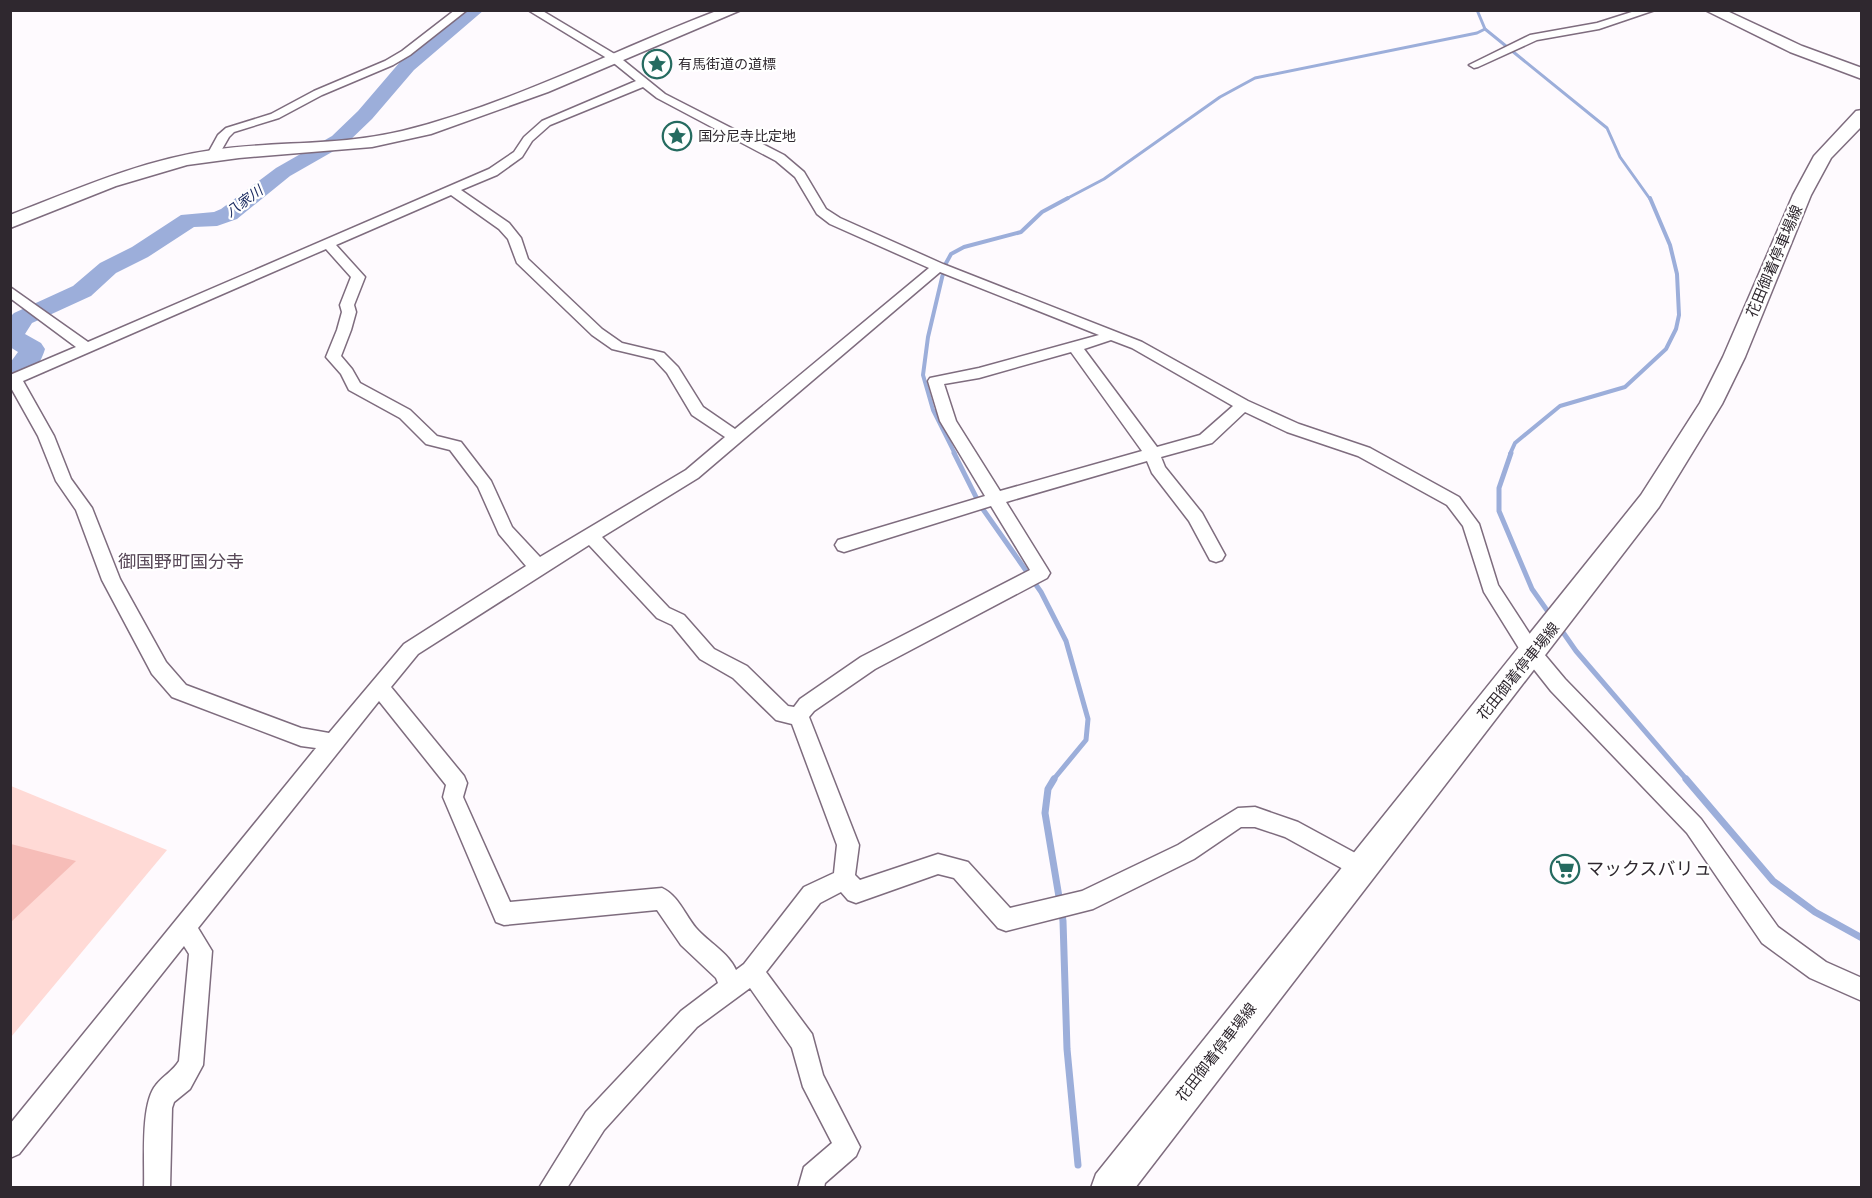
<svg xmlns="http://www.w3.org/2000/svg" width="1872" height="1198" viewBox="0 0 1872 1198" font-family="Helvetica,'Noto Sans JP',sans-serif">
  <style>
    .green { fill: #ffdad6 }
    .forest { fill: #f6bdb8 }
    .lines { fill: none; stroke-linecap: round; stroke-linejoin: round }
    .stream-far3 { stroke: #9caeda; stroke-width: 3 }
    .stream-far2 { stroke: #9caeda; stroke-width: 4 }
    .stream-far1 { stroke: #9caeda; stroke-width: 5 }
    .stream { stroke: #9caeda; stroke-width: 7 }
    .river { fill: #9caeda; fill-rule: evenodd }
    .street-casing { stroke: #7e6c7e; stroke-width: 3 }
    .secondary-casing { stroke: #7e6c7e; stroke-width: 3 }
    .street { fill: #fff; fill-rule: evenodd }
    .secondary { fill: #fff; fill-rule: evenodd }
    .labels { text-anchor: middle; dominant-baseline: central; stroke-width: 4.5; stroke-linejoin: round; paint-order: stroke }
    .far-poi-label { font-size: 14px; fill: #2f282f; stroke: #fff; text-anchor: start }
    .far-water-label { font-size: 14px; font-style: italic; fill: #1b2b60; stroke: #fff }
    .street-label { font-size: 15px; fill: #2f282f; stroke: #fff }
    .quarter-label { font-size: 18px; fill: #584858; stroke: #fff }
    .near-poi-label { font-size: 18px; fill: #2f282f; stroke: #fff; text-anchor: start }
  </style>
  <rect width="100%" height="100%" fill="#fefafe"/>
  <path class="green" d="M11,786L167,850L11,1037Z"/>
  <path class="forest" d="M11,844L76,861L11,922L10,844Z"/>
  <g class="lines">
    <g class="stream-far3">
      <path d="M1477,10L1485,29L1607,128L1620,157L1650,199"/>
      <path d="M1066,199L1104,179L1220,97L1255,78L1477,33L1485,29"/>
    </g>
    <g class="stream-far2">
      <path d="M955,454L933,410L923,375L928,337L945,265L951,254L964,247L1021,232L1042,212L1068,198"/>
      <path d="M1510,454L1515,443L1560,406L1625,387L1666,349L1676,329L1679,315L1677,274L1670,245L1650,198"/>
    </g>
    <g class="stream-far1">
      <path d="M954,453L980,505L1041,592L1066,641L1088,719L1086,740L1053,780"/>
      <path d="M1511,453L1499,488V511L1532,589L1551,616"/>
      <path d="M1560,628L1576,651L1687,780"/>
    </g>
    <g class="stream">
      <path d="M1054,779L1048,789L1045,813L1063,921L1067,1049L1078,1165"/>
      <path d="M1686,779L1773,881L1815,912L1862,938"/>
    </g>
    <path class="river" d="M465,10H484L414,70L372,119L346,144L290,176L237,219L217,226L194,227L148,257L116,273L91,296L32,323L25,334L41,343L45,349C40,366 27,382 10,386V363L18,352L10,347V317L14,313L73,286L100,263L132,247L181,215L214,212L221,209L276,168L332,136L358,111L400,62Z"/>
    <g class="street-casing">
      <g id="street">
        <path d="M455,10H467L410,55L393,65L322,95L279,118L234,132L229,137L217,158H209L207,155L218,135L226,128L271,114L314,91L385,61L402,51Z"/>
        <path d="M528,10H541L618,56L665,94L784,155L804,172L826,209L840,218L943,264L1142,342L1248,401L1299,424L1370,448L1459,497L1479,524L1498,585L1539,648L1565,679L1701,819L1778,927L1826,962L1862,978V1001L1810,978L1762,943L1687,833L1551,691L1525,658L1484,592L1463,526L1447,505L1358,456L1287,432L1245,412L1212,443L1161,457L1165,467L1202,513L1225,555L1222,560L1216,562L1210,560L1189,521L1152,473L1147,461L1006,502L1047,568L1050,573L1047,578L875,669L814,711L809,717L859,845L855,875L860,880L938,854L968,862L1010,908L1082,891L1178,845L1238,808L1255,807L1298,822L1370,861L1373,868L1370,875L1362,878L1354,875L1285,837L1255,827H1241L1194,859L1093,909L1006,931L998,928L954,878L938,874L856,903L848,900L841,892L820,903L766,972L812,1034L823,1075L860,1147L856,1156L825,1183L824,1188H798L804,1167L832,1143L803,1087L792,1048L750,988L697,1027L604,1130L567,1188H539L586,1112L681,1011L718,983L716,978L681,945L657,910L504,925L496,922L443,797L446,785L379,701L198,928L212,951L203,1065L190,1089L174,1102L172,1108L170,1188H144C145,1162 140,1104 156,1085C163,1076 173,1071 179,1061L189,954L184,946L19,1154L10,1158V1124L316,748L301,746L172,697L152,674L102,580L76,510L56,481L38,436L10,386V375L76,347L10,298V287L88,342L489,169L514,152L524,137L542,121L636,81L610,60ZM643,87L657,98L776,161L795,177L817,214L830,224L929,268L735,429L703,407L678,367L664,353L622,343L602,329L528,259L521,238L509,223L461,190L497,175L522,157L532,141L550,125ZM451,195L499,229L508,239L517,263L592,335L612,349L654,359L667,373L692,415L725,437L686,470L540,557L512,527L491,481L461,442L437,436L410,410L360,383L352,369L341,356L351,330L356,312L354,305L365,277L336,245ZM326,249L351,277L340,305L342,312L337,330L326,357L341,374L349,390L400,418L426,444L450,450L478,487L499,534L526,566L404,644L329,733L301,728L186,685L166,662L120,579L92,508L71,479L54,436L23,381ZM940,272L1099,335L979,368L930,378L928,381L940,421L985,496L838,540L835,545L838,550L844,552L991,506L1030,570L861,657L800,699L794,707L788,706L747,666L714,649L684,615L669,608L602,537L698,478ZM1111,340L1132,348L1233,406L1200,435L1157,447L1084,349ZM1071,352L1142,451L1000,491L956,421L944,384L979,378ZM589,545L657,618L672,625L700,659L733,678L776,720L792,724L837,845L834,873L804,887L744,964L736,970C728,952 708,942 696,928C685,915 678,895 662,888L510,902L463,797L467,783L464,776L391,687L418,654Z"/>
        <path d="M1638,10H1655L1599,29L1537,40L1478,67L1474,68L1469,65L1530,35L1597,23Z"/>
      </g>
    </g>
    <g class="secondary-casing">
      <g id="secondary">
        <path d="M719,10H741L548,92L431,134L372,147L239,158L187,165L116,186L10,228V215C77,189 142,160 213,150C275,141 340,146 402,131C511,104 614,50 719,10Z"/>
        <path d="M1705,10H1725L1802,46L1862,68V79L1790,52Z"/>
        <path d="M1862,110V126L1831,158L1811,195L1745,357L1722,404L1659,507L1135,1188H1091L1096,1174L1641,495L1700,403L1723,357L1793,195L1814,156L1856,111Z"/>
      </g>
    </g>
    <use href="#street" class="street"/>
    <use href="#secondary" class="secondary"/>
  </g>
  <defs>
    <g id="sight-ring" transform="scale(1.5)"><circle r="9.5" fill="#fff" stroke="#256b60" stroke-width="1.5"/><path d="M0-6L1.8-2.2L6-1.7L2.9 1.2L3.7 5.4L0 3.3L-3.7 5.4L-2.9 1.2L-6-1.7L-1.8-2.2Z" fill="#256b60"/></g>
    <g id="supermarket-ring" transform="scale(1.5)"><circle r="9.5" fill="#fff" stroke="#256b60" stroke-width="1.5"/><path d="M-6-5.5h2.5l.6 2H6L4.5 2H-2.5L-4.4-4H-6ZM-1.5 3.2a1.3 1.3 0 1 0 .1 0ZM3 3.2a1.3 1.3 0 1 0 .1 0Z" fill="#256b60"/></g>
  </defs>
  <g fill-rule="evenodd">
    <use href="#sight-ring" x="657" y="64"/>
    <use href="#sight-ring" x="677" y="136"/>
    <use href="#supermarket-ring" x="1565" y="869"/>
  </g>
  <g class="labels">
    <g class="far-poi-label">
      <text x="678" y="64">有馬街道の道標</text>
      <text x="698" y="136">国分尼寺比定地</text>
    </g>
    <g class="far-water-label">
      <text transform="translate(244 201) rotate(-36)">八家川</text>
    </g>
    <g class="street-label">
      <text transform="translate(1774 261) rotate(-67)">花田御着停車場線</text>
      <text transform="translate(1518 671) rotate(-51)">花田御着停車場線</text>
      <text transform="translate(1216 1052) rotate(-52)">花田御着停車場線</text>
    </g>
    <g class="quarter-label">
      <text x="181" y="562">御国野町国分寺</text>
    </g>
    <g class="near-poi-label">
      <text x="1586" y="869">マックスバリュ</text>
    </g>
  </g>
  <rect width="1872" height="1198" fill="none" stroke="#2f282f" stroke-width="24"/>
</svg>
